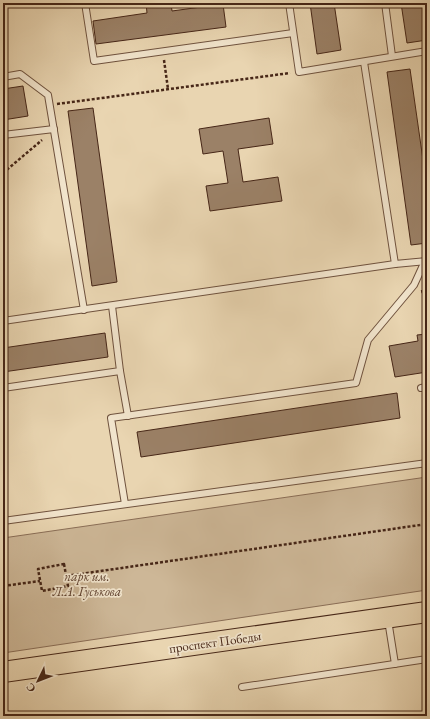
<svg xmlns="http://www.w3.org/2000/svg" width="430" height="719" viewBox="0 0 430 719" font-family="'EB Garamond',serif">
  <style>
    .green { fill: #cdb797; stroke: #8a6e57 }
    .building { fill: #9b8167; stroke: #462617 }
    .lines { fill: none; stroke-linecap: round; stroke-linejoin: round }
    .service-casing { stroke: #6f523e; stroke-width: 8 }
    .primary-casing { stroke: #462617; stroke-width: 22 }
    .path { stroke: #462617; stroke-width: 2.5; stroke-dasharray: 3 2; stroke-linecap: butt }
    .service { stroke: #f1e4cc; stroke-width: 6 }
    .primary { stroke: #e9d5b1; stroke-width: 20 }
    .labels { text-anchor: middle; dominant-baseline: central; stroke-width: 3.5; stroke-linejoin: round; paint-order: stroke }
    .park-label { font-size: 13px; font-style: italic; fill: #614331; stroke: #f1e4cc }
    .street-label { font-size: 13px; fill: #462617; stroke: #f1e4cc }
  </style>
  <rect width="100%" height="100%" fill="#e9d5b1"/>
  <filter id="stains"><feTurbulence type="fractalNoise" baseFrequency=".005" numOctaves="4"/><feColorMatrix values="0 0 0 0 .2 0 0 0 0 .09 0 0 0 0 .02 0 0 0 .5 -.17"/></filter>
  <radialGradient id="worn" r=".72"><stop offset=".6" stop-color="#630" stop-opacity="0"/><stop offset="1" stop-color="#630" stop-opacity=".3"/></radialGradient>
  <path class="green" d="M427,477V590L3,653V538Z"/>
  <g class="building">
    <path d="M146,3H171L172,11L223,4L226,27L96,44L93,21L147,13Z"/>
    <path d="M310,3H334L341,50L317,54Z"/>
    <path d="M401,3H425L427,17V40L407,43Z"/>
    <path d="M410,69L427,188V243L411,245L387,72Z"/>
    <path d="M23,86L28,116L3,120V89Z"/>
    <path d="M93,108L117,282L92,286L68,111Z"/>
    <path d="M269,118L273,144L238,149L243,182L278,177L282,201L210,211L206,186L228,183L223,151L203,154L199,129Z"/>
    <path d="M105,333L108,357L3,372V348Z"/>
    <path d="M427,334V372L395,377L389,346L418,341L417,335Z"/>
    <path d="M397,393L400,418L141,457L137,432Z"/>
  </g>
  <g class="lines">
    <g class="service-casing">
      <g id="service">
        <path d="M85,3L94,61L293,33"/>
        <path d="M289,3L299,72L427,51"/>
        <path d="M385,3L392,56"/>
        <path d="M364,62L395,264"/>
        <path d="M3,77L20,74L48,95L84,310"/>
        <path d="M3,135L54,129"/>
        <path d="M3,321L395,264L427,261"/>
        <path d="M120,371L128,416"/>
        <path d="M3,388L120,371L112,306"/>
        <path d="M421,388L427,387"/>
        <path d="M125,504L111,418L356,383L368,340L414,285L425,261"/>
        <path d="M3,521L427,463"/>
        <path d="M388,620L395,664"/>
        <path d="M242,687L427,659"/>
      </g>
    </g>
    <g class="primary-casing">
      <path id="primary" d="M3,672L427,612"/>
    </g>
    <g class="path">
      <path d="M164,60L168,89"/>
      <path d="M57,104L290,73"/>
      <path d="M3,173L42,140"/>
      <path d="M422,290L427,311"/>
      <path d="M64,564L68,586L42,591L38,569Z"/>
      <path d="M66,576L427,524"/>
      <path d="M3,586L40,581"/>
    </g>
    <use href="#service" class="service"/>
    <use href="#primary" class="primary"/>
  </g>
  <g class="labels">
    <g class="park-label">
      <text x="87" y="576">парк им.<tspan x="87" dy="15">Л.А. Гуськова</tspan></text>
    </g>
    <g class="street-label">
      <text transform="translate(215 642) rotate(-8)">проспект Победы</text>
    </g>
  </g>
  <rect width="430" height="719" fill="none" stroke="#e9d5b1" stroke-width="16"/>
  <rect x="4" y="4" width="422" height="711" fill="none" stroke="#462617" stroke-width="2"/>
  <rect x="8" y="8" width="414" height="703" fill="none" stroke="#462617"/>
  <g transform="translate(38 681) rotate(227)" stroke="#f1e4cc" stroke-width="3" paint-order="stroke">
  <path d="M0-3L7 15L0 10L-7 15Z" fill="#462617"/>
  <text y="-6" font-size="11" font-weight="bold" text-anchor="middle" fill="#462617">С</text>
  </g>
  <rect width="100%" height="100%" filter="url(#stains)"/>
  <rect width="100%" height="100%" fill="url(#worn)"/>
</svg>
